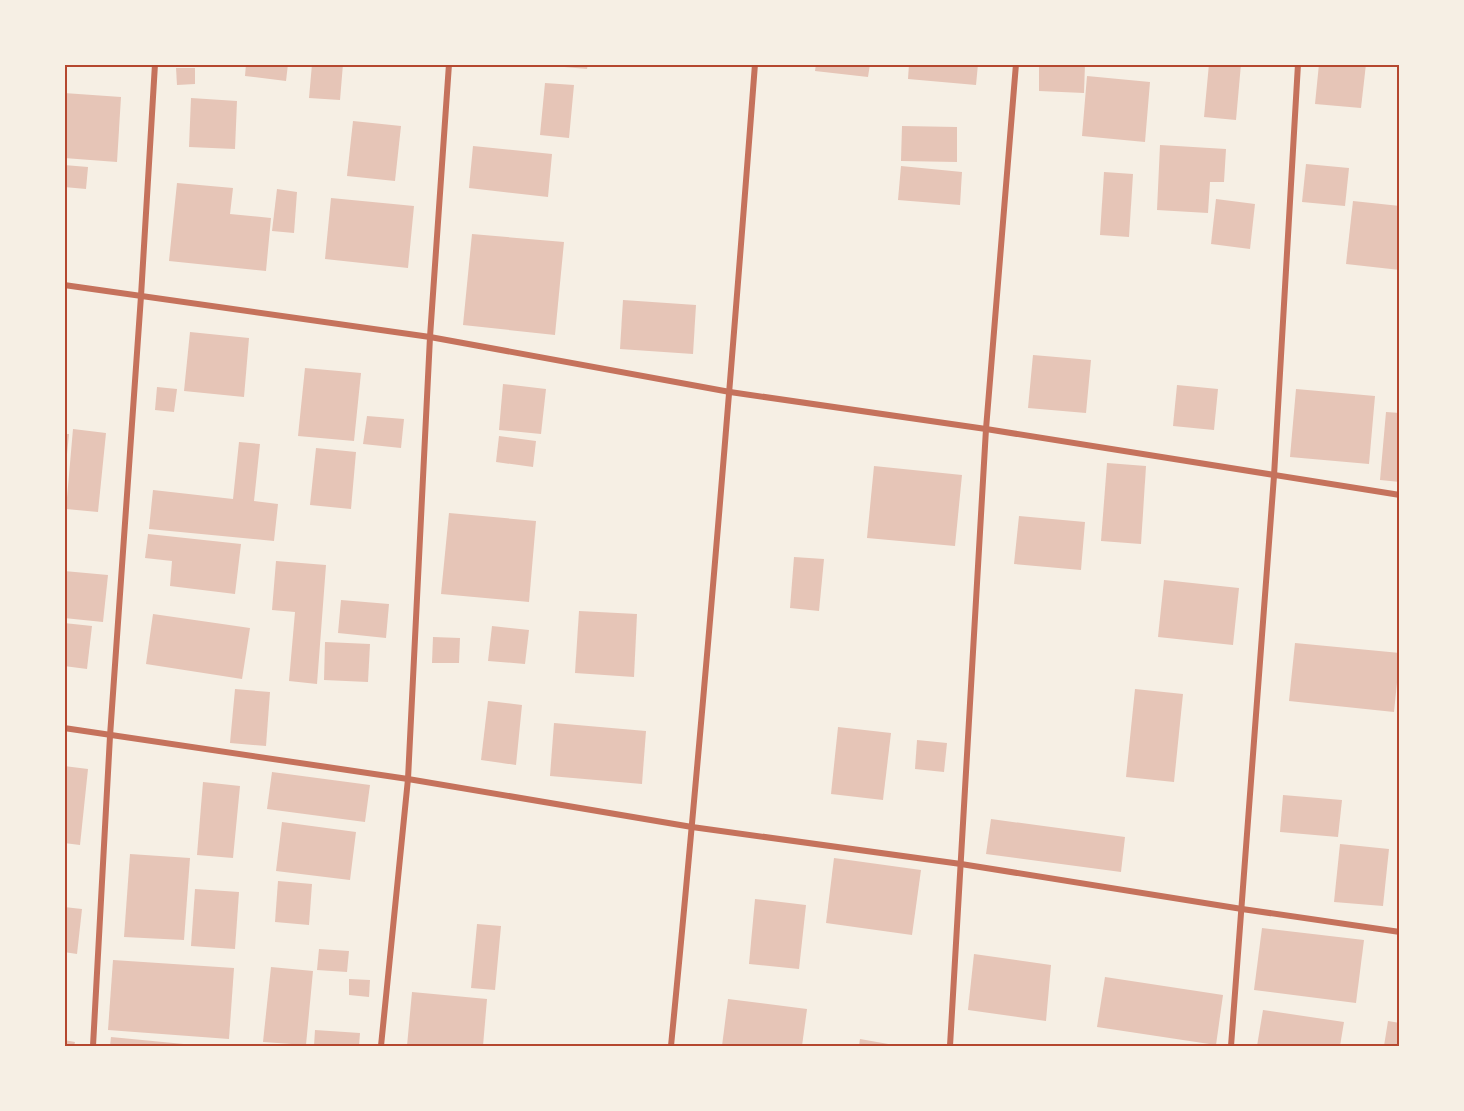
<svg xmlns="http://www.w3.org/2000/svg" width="1464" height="1111" viewBox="0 0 1464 1111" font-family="Merriweather,serif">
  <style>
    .building { fill: #e6c5b7 }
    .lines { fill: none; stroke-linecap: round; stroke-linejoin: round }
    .minor { stroke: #c5725c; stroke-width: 6 }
    .neatline { fill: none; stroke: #b5482f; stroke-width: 2 }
  </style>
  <rect width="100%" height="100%" fill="#f6efe4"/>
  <g class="building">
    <path d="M246,64H288L286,81L245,76Z"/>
    <path d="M312,64H343L340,100L309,98Z"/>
    <path d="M553,64H588L587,69L553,66Z"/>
    <path d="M816,64H870L868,77L815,71Z"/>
    <path d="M909,64H978L976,85L908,79Z"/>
    <path d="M1039,64H1085L1084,93L1039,91Z"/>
    <path d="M1209,64H1241L1236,120L1204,117Z"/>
    <path d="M1319,64H1366L1361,108L1315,104Z"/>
    <path d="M176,68H195V84L177,85Z"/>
    <path d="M1087,76L1150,82L1145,142L1082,136Z"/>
    <path d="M545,83L574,85L569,138L540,135Z"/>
    <path d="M64,93L121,97L117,162L64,158Z"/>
    <path d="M191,98L237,101L235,149L189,147Z"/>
    <path d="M353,121L401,126L395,181L347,176Z"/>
    <path d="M902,126L957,127V162L901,161Z"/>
    <path d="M1160,145L1226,149L1224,182H1210L1208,213L1157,210Z"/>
    <path d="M473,146L552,154L548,197L469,188Z"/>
    <path d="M1306,164L1349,168L1345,206L1302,202Z"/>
    <path d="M64,165L88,167L86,189L64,187Z"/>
    <path d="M901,166L962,172L960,205L898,200Z"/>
    <path d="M1104,172L1133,174L1129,237L1100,235Z"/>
    <path d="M177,183L233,188L230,214L271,218L266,271L169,261Z"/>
    <path d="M277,189L297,192L294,233L272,231Z"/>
    <path d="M331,198L414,206L408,268L325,259Z"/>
    <path d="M1216,199L1255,204L1250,249L1211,244Z"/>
    <path d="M1353,201L1400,206V270L1346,264Z"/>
    <path d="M472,234L564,242L555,335L463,325Z"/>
    <path d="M623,300L696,305L693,354L620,349Z"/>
    <path d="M190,332L249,338L244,397L184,391Z"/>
    <path d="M1033,355L1091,360L1086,413L1028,408Z"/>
    <path d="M305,368L361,373L354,441L298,436Z"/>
    <path d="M503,384L546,389L541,434L499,430Z"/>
    <path d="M1177,385L1218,389L1214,430L1173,426Z"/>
    <path d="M157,387L177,389L174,412L155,410Z"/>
    <path d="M1296,389L1375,396L1369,464L1290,457Z"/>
    <path d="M1386,412L1400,413V482L1380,480Z"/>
    <path d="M367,416L404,419L401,448L363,444Z"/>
    <path d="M73,429L106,433L98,512L66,509Z"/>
    <path d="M64,434H69L66,464H64Z"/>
    <path d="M499,436L536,441L533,467L496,462Z"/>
    <path d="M239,442L260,444L254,501L278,504L274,541L149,529L153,490L233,499Z"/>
    <path d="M316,448L356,452L351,509L310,505Z"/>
    <path d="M1107,463L1146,466L1141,544L1101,541Z"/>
    <path d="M874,466L962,475L955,546L867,538Z"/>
    <path d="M449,513L536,521L529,602L441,594Z"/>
    <path d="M1019,516L1085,522L1081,570L1014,564Z"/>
    <path d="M148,534L241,544L235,594L170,586L172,561L145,558Z"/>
    <path d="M794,557L824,559L819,611L790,608Z"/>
    <path d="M276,561L326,565L317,684L289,681L295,612L272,610Z"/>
    <path d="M64,571L108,575L103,622L64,618Z"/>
    <path d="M1164,580L1239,588L1233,645L1158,637Z"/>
    <path d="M341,600L389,604L386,638L338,633Z"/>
    <path d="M579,611L637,614L634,677L575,673Z"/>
    <path d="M153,614L250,628L242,679L146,664Z"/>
    <path d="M64,623L92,626L87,669L64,666Z"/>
    <path d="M492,626L529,630L525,664L488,661Z"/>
    <path d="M433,637L460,638L459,663H432Z"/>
    <path d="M325,642L370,644L368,682L324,680Z"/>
    <path d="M1295,643L1400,653L1394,712L1289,701Z"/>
    <path d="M235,689L270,692L266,746L230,743Z"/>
    <path d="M1135,689L1183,694L1174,782L1126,777Z"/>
    <path d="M488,701L522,705L516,765L481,760Z"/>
    <path d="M554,723L646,731L642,784L550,776Z"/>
    <path d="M838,727L891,733L883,800L831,794Z"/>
    <path d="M917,740L947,743L944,772L915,769Z"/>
    <path d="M64,766L88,769L80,845L64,843Z"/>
    <path d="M272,772L370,785L365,822L267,809Z"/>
    <path d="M203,782L240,786L233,858L197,855Z"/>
    <path d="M1283,795L1342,800L1338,837L1280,832Z"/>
    <path d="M991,819L1125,837L1121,872L986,854Z"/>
    <path d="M282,822L356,832L350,880L276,871Z"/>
    <path d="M1340,844L1389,849L1383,906L1334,902Z"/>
    <path d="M130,854L190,858L184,940L124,937Z"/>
    <path d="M834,858L921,870L912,935L826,923Z"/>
    <path d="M278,881L312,884L309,925L275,922Z"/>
    <path d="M195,889L239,892L235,949L191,946Z"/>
    <path d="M755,899L806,905L799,969L749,964Z"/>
    <path d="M64,907L82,909L77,954L64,952Z"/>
    <path d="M477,924L501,926L495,990L471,988Z"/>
    <path d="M1262,928L1364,940L1356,1003L1254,990Z"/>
    <path d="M319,949L349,951L347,972L317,970Z"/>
    <path d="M974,954L1051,965L1046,1021L968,1010Z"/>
    <path d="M113,960L234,968L229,1039L108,1030Z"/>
    <path d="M271,967L313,971L306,1045L263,1042Z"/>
    <path d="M1105,977L1223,995L1216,1045L1097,1027Z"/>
    <path d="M349,979L370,980L369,997L349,995Z"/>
    <path d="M412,992L487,999L483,1046H407Z"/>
    <path d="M728,999L807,1009L802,1046H722Z"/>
    <path d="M1263,1010L1344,1022L1340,1046H1257Z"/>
    <path d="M1388,1021L1400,1023V1046H1384Z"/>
    <path d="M315,1030L360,1033L359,1046H314Z"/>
    <path d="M111,1037L194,1045V1046H110Z"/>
    <path d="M860,1039L894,1045V1046H859Z"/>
    <path d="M64,1040L75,1042L74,1046H64Z"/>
  </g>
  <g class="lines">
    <g class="minor">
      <path d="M64,285L430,337L730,392L986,429L1400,495"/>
      <path d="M64,728L408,779L692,827L961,864L1242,909L1400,932"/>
      <path d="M93,1046L110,736L141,296L155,64"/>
      <path d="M381,1046L408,779L430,337L449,64"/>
      <path d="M671,1046C703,719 730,392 755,64"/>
      <path d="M950,1046L986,429L1016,64"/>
      <path d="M1231,1046L1274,476L1298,64"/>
    </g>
  </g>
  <rect width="1464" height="1111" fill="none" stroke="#f6efe4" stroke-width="132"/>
  <rect x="66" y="66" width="1332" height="979" class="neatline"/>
</svg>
